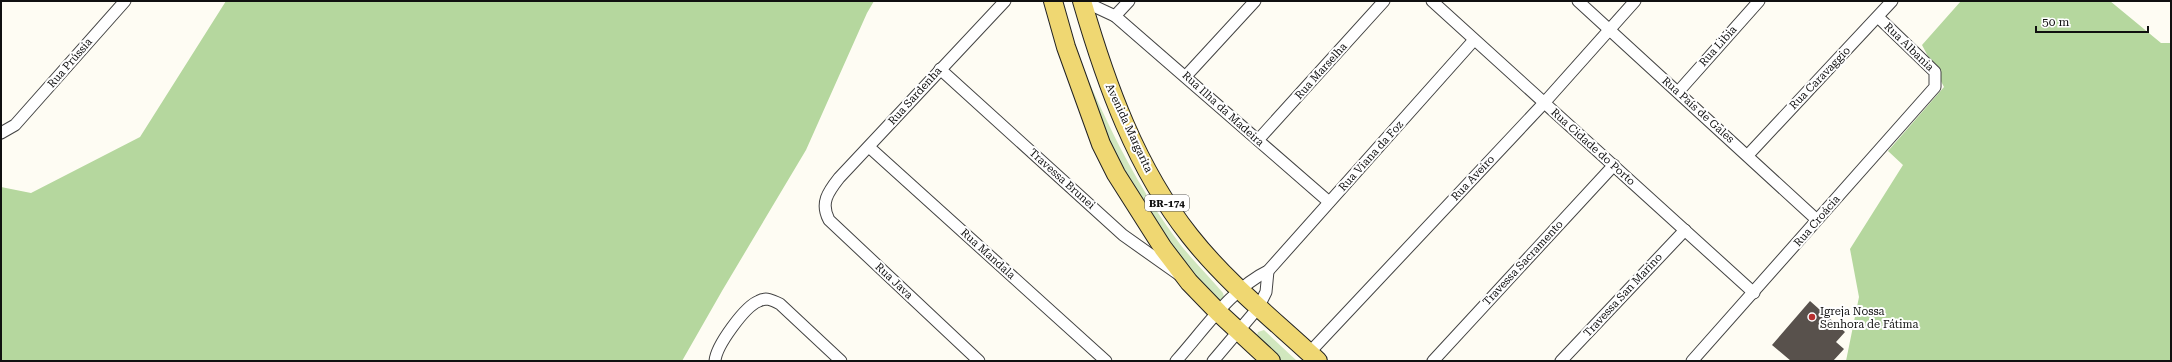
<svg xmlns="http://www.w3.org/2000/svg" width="2172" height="362" viewBox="0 0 2172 362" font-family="'Roboto Serif',serif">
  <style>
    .green { fill: #d1e7be }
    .forest { fill: #b5d79e }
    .building { fill: #58514c }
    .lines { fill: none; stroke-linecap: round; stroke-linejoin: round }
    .minor-casing { stroke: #434343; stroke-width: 13 }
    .primary-casing { stroke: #212121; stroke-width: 20 }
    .minor { stroke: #fff; stroke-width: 11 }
    .primary { stroke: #efd772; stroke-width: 18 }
    .poi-dot { fill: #b73030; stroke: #fff; stroke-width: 1.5 }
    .labels { text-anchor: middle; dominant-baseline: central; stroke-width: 4; stroke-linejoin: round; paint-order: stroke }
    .shield { fill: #fff; stroke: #585858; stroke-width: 1 }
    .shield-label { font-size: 10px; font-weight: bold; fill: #101010 }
    .street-label { font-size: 11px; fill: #101010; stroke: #fff }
    .poi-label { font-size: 11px; fill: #101010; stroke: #fff; text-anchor: start }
  </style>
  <rect width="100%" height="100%" fill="#fefcf3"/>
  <g class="green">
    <path d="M1075,50C1103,115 1132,178 1174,236C1188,256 1207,274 1223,293L1224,297L1217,303L1189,276L1085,110Z"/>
    <path d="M1264,330L1297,361H1279L1256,338L1258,332Z"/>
  </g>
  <g class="forest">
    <path d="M226,1H874L867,13L806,150L722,291L682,361H1V187L31,193L140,137Z"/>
    <path d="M1961,1H2110L2161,43H2171V361H1846L1859,297L1850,249L1903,165L1888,151L1944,87L1922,45Z"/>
  </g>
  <path class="building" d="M1810,301L1845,332L1836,342L1844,349L1833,361H1791L1772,345Z"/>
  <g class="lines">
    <g class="minor-casing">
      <g id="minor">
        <path d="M1083,1L1115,16L1129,1"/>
        <path d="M1432,1L1754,293"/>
        <path d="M1578,1L1817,220"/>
        <path d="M1115,16L1329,202"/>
        <path d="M940,69L1123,235L1178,274"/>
        <path d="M1186,76L1255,1"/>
        <path d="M1678,92L1759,1"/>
        <path d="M1,133L15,125L125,1"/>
        <path d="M1258,140L1384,1"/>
        <path d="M869,147L1106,361"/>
        <path d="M1748,155L1892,1"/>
        <path d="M1309,353L1544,103L1635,1"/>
        <path d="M715,361C716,346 745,306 759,301C766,297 772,300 780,304L841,361"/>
        <path d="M979,361L829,220C820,203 828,192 839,178L1005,1"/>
        <path d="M1176,361C1203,331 1232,288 1268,271L1474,40"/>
        <path d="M1213,361L1258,308L1266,292L1268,271"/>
        <path d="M1433,361L1614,165"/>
        <path d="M1561,361L1685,230"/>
        <path d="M1692,361L1935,87V72L1878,17"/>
      </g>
    </g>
    <g class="primary-casing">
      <g id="primary">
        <path d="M1053,1L1066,47L1101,144L1116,174L1163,248L1189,282L1219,313L1271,361"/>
        <path d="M1082,1C1106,84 1136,168 1190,236C1227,283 1274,320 1318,361"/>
      </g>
    </g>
    <use href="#minor" class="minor"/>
    <use href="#primary" class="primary"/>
  </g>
  <circle class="poi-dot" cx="1812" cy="317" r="4"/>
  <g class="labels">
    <rect class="shield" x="1145" y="195" width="44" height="16" rx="3"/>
    <g class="shield-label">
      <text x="1167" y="203">BR-174</text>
    </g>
    <g class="street-label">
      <text transform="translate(1718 46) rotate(-48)">Rua Libia</text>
      <text transform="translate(1909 47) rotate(44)">Rua Albania</text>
      <text transform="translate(70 63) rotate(-49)">Rua Prússia</text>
      <text transform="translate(1321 71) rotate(-48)">Rua Marselha</text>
      <text transform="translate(1820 78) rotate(-46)">Rua Caravaggio</text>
      <text transform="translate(915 96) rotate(-48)">Rua Sardenha</text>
      <text transform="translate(1223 109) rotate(42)">Rua Ilha da Madeira</text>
      <text transform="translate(1698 110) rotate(42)">Rua País de Gales</text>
      <text transform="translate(1129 128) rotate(65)">Avenida Margarita</text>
      <text transform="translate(1593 147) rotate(42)">Rua Cidade do Porto</text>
      <text transform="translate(1371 156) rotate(-48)">Rua Viana da Foz</text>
      <text transform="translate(1473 178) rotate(-47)">Rua Aveiro</text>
      <text transform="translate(1062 179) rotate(42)">Travessa Brunei</text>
      <text transform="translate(1817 221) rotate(-49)">Rua Croácia</text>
      <text transform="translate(988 254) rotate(42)">Rua Mandala</text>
      <text transform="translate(1523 263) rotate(-47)">Travessa Sacramento</text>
      <text transform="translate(894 281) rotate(43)">Rua Java</text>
      <text transform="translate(1623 295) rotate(-47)">Travessa San Marino</text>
    </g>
    <g class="poi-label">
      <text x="1820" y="311">Igreja Nossa<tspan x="1820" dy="13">Senhora de Fátima</tspan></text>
    </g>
  </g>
  <rect width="2172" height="362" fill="none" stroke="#101010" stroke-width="4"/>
  <path d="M2036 26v6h112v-6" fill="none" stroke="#101010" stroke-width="2"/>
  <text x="2042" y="26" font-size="12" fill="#101010" stroke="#ffffff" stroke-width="3" paint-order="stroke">50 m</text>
</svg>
